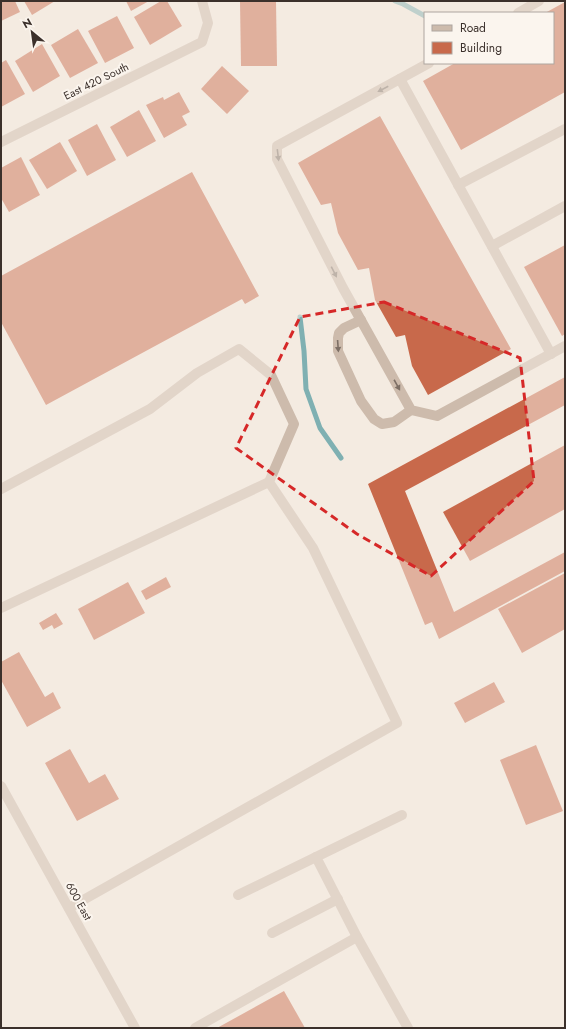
<svg xmlns="http://www.w3.org/2000/svg" width="566" height="1029" viewBox="0 0 566 1029" font-family="Jost,sans-serif">
  <style>
    .lines { fill: none; stroke-linecap: round; stroke-linejoin: round }
    .stream { stroke: #7fb0b2; stroke-width: 5 }
    .building { fill: #c8694b }
    .minor { stroke: #cdbbac; stroke-width: 10 }
    .oneway { fill: #7d6f65 }
    .marked { fill: none; stroke: #d62828; stroke-width: 3; stroke-dasharray: 8 5; stroke-linejoin: round }
    .labels { text-anchor: middle; dominant-baseline: central; stroke-width: 4; stroke-linejoin: round; paint-order: stroke }
    .street-label { font-size: 11px; fill: #3b302b; stroke: #fbf5ee }
  </style>
  <rect width="100%" height="100%" fill="#f4ebe1"/>
  <g class="lines">
    <g class="stream">
      <path d="M395,1L403,4L425,16"/>
      <path d="M300,317L304,351L306,389L320,428L341,458"/>
    </g>
  </g>
  <g class="building">
    <path d="M1,1H15L20,12L1,21Z"/>
    <path d="M24,1H55L32,15Z"/>
    <path d="M126,1H149L131,11Z"/>
    <path d="M161,1H167L182,26L150,45L134,17Z"/>
    <path d="M240,1H276L277,66H241Z"/>
    <path d="M565,2V92L461,150L423,81L455,63H553V13H545Z"/>
    <path d="M117,16L134,48L105,63L88,31Z"/>
    <path d="M78,29L98,63L70,78L51,45Z"/>
    <path d="M42,44L60,76L33,92L15,61Z"/>
    <path d="M6,60L25,94L1,107V63Z"/>
    <path d="M222,66L249,91L227,114L201,89Z"/>
    <path d="M179,92L190,112L182,116L187,125L164,138L146,105L163,97L164,100Z"/>
    <path d="M139,110L156,141L127,157L110,127Z"/>
    <path d="M380,116L511,349L428,395L412,366L405,335L396,337L375,300L369,268L358,270L338,233L331,203L321,205L298,163Z"/>
    <path d="M97,124L116,160L87,176L68,140Z"/>
    <path d="M60,142L77,171L47,189L29,160Z"/>
    <path d="M21,157L40,195L9,212L1,198V168Z"/>
    <path d="M192,172L259,296L245,304L242,299L46,405L1,322V276Z"/>
    <path d="M565,245V334L562,336L524,267Z"/>
    <path d="M565,377V405L405,491L454,612L565,552V571L439,639L432,622L425,625L368,484Z"/>
    <path d="M565,445V509L470,561L443,512Z"/>
    <path d="M565,573V629L522,653L498,609Z"/>
    <path d="M166,577L171,587L146,600L141,591Z"/>
    <path d="M128,582L145,613L94,640L78,609Z"/>
    <path d="M56,613L63,624L54,629L52,625L43,630L39,623Z"/>
    <path d="M19,652L45,697L53,692L61,708L27,727L1,680V662Z"/>
    <path d="M494,682L505,702L465,723L454,703Z"/>
    <path d="M536,745L563,811L526,825L500,760Z"/>
    <path d="M70,749L89,783L105,774L119,799L77,821L45,763Z"/>
    <path d="M284,991L305,1028H217Z"/>
  </g>
  <g class="lines">
    <g class="minor">
      <path d="M518,13L539,1"/>
      <path d="M429,63L277,146V159L343,288L411,410L437,416L565,346"/>
      <path d="M400,79L551,354"/>
      <path d="M1,142L202,42L208,23L202,1"/>
      <path d="M458,185L565,129"/>
      <path d="M492,246L565,206"/>
      <path d="M361,320L344,328L339,333L338,338V351L361,401L374,419L382,424L394,422L411,410"/>
      <path d="M1,489L150,409L197,373L239,349L271,375L294,424L269,482L313,548L397,723L69,908"/>
      <path d="M1,608L269,482"/>
      <path d="M1,786L135,1028"/>
      <path d="M238,895L316,857"/>
      <path d="M272,933L338,899"/>
      <path d="M357,937L316,857L402,815"/>
      <path d="M195,1028L357,937L408,1028"/>
    </g>
  </g>
  <defs><path id="oneway-solid" d="M-6-.8H1V-3.2L6.5 0L1 3.2V.8H-6Z"/></defs>
  <g class="oneway">
    <use href="#oneway-solid" transform="translate(383 89) rotate(152)"/>
    <use href="#oneway-solid" transform="translate(278 155) rotate(83)"/>
    <use href="#oneway-solid" transform="translate(334 272) rotate(63)"/>
    <use href="#oneway-solid" transform="translate(338 346) rotate(86)"/>
    <use href="#oneway-solid" transform="translate(397 385) rotate(61)"/>
  </g>
  <path d="M0 0H566V1029H0ZM384,302L520,358L534,481L431,576L357,534L236,448L300,317Z" fill="#f4ebe1" fill-opacity=".55" fill-rule="evenodd"/>
  <path class="marked" d="M384,302L520,358L534,481L431,576L357,534L236,448L300,317Z"/>
  <g class="labels">
    <g class="street-label">
      <text transform="translate(96 81) rotate(-26)">East 420 South</text>
      <text transform="translate(79 901) rotate(61)">600 East</text>
    </g>
  </g>
  <rect width="566" height="1029" fill="none" stroke="#3b302b" stroke-width="4"/>
  <rect x="424" y="12" width="130" height="52" fill="#fbf5ee" stroke="#aea6a0"/>
  <rect x="432" y="25" width="20" height="6" fill="#cdbbac" stroke="#aea6a0"/>
  <text x="460" y="32" font-size="12" fill="#3b302b">Road</text>
  <rect x="432" y="42" width="20" height="12" fill="#c8694b" stroke="#aea6a0"/>
  <text x="460" y="52" font-size="12" fill="#3b302b">Building</text>
  <g transform="translate(32 32) rotate(331)" stroke="#fbf5ee" stroke-width="3" paint-order="stroke">
  <path d="M0-3L7 15L0 10L-7 15Z" fill="#3b302b"/>
  <text y="-6" font-size="11" font-weight="bold" text-anchor="middle" fill="#3b302b">N</text>
  </g>
</svg>
